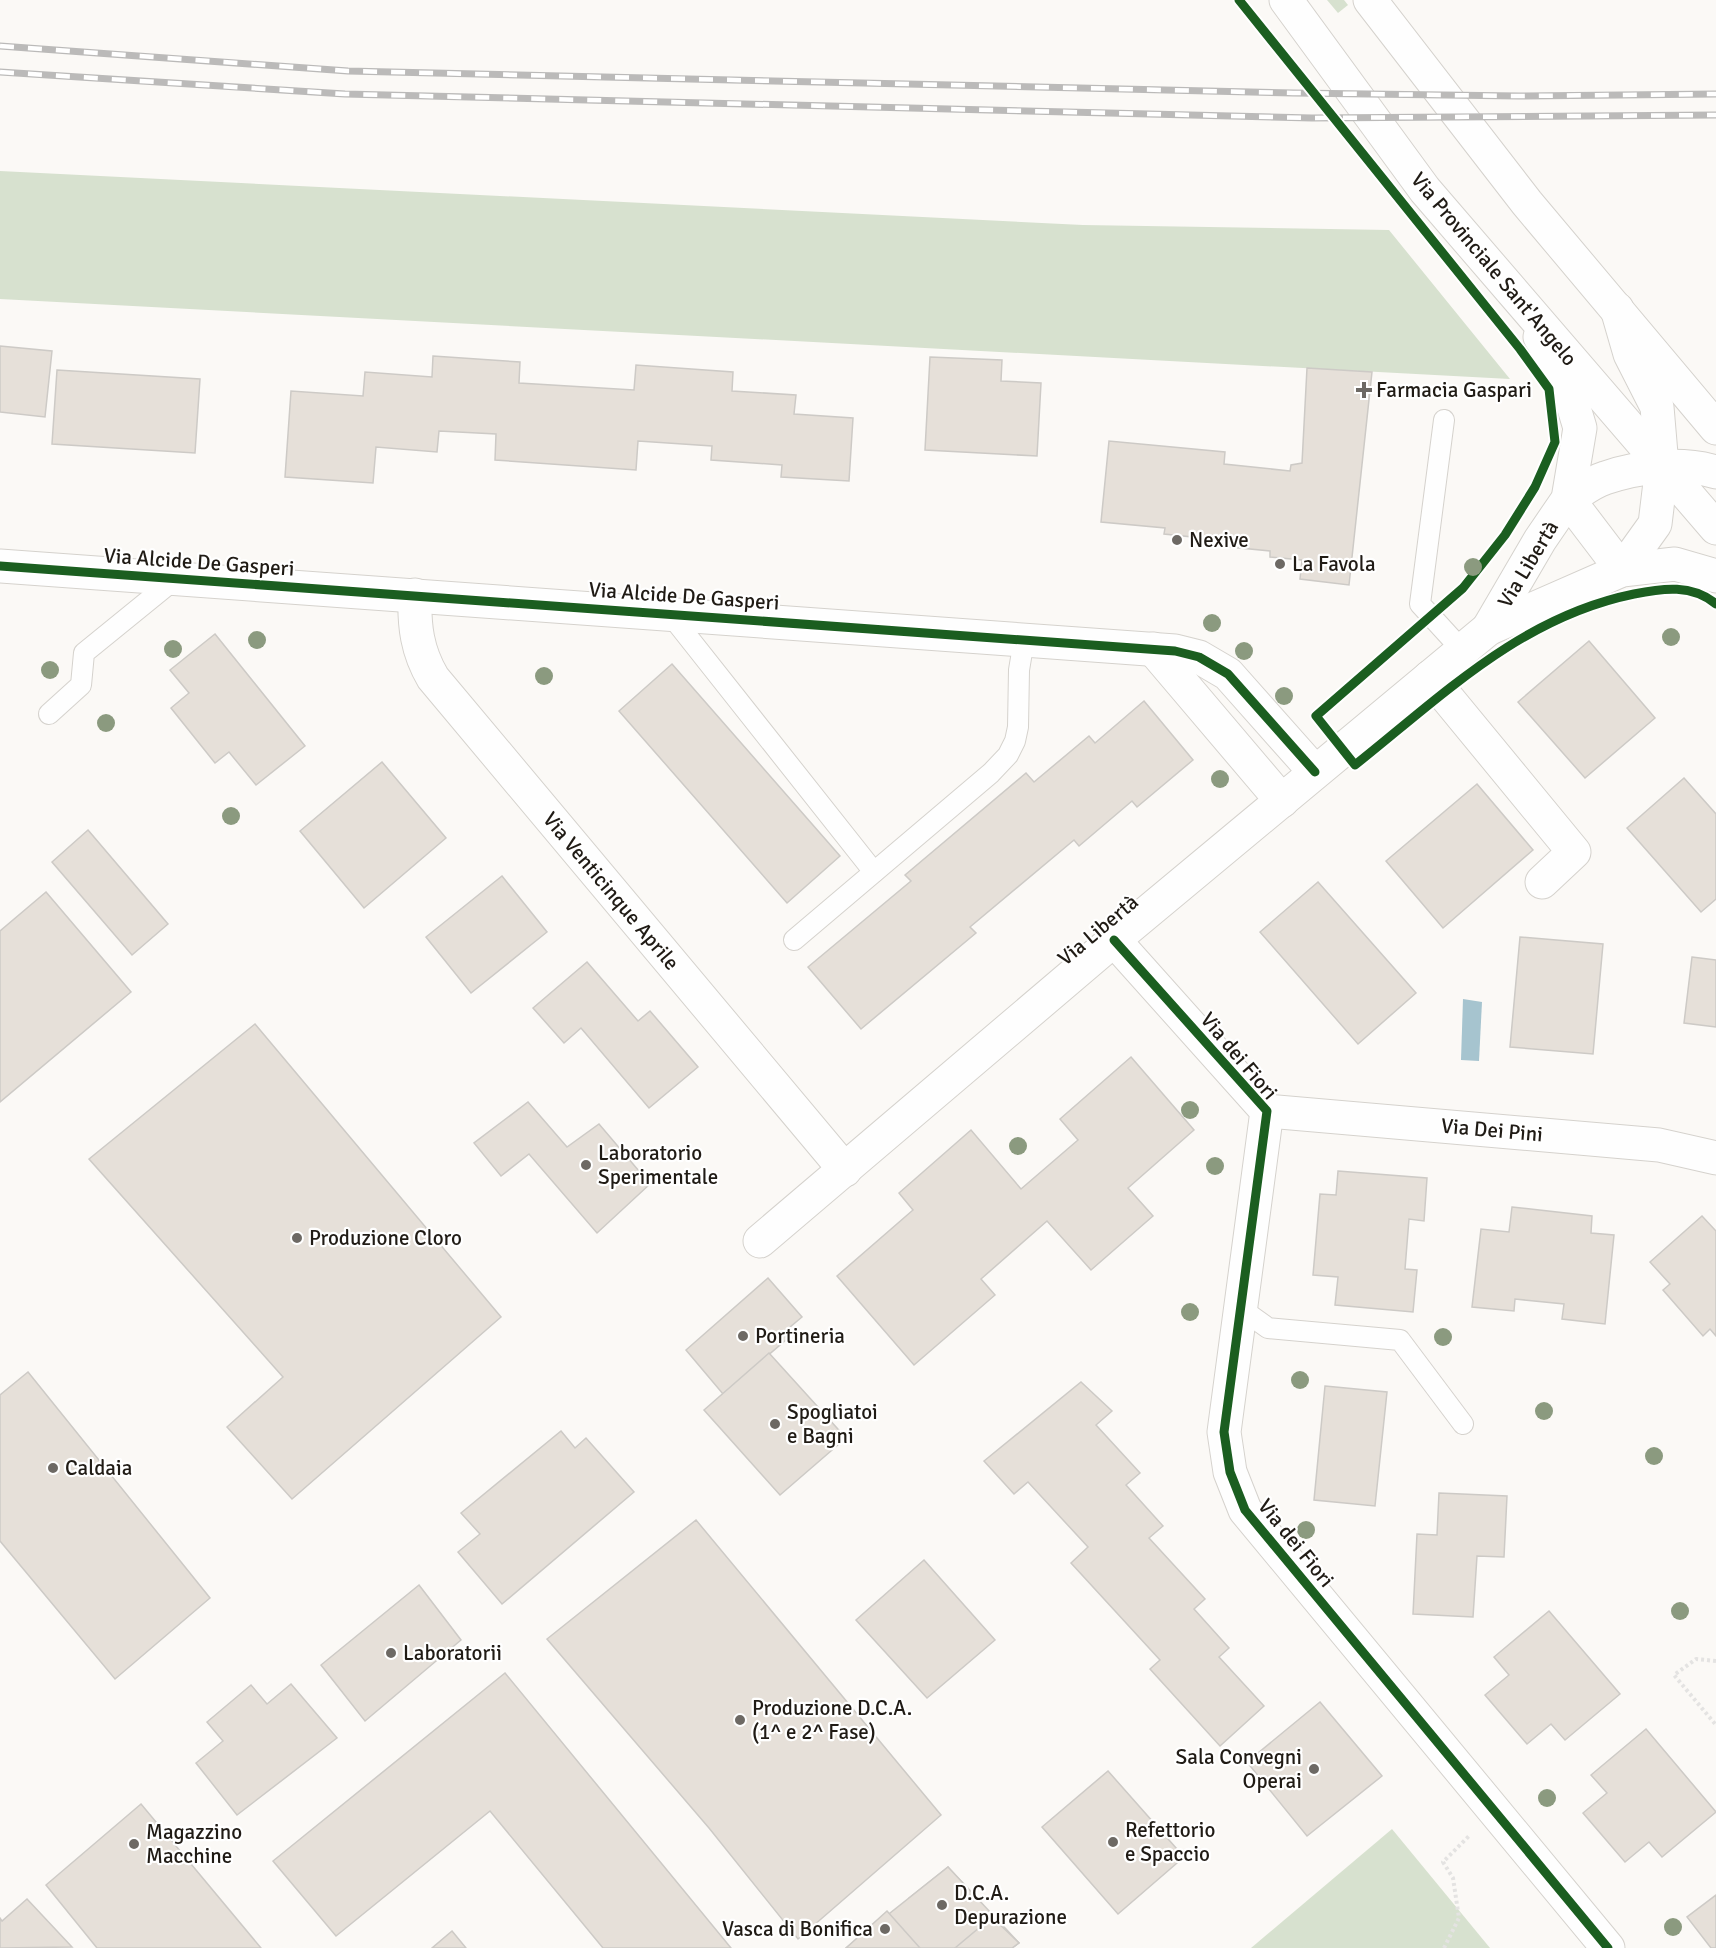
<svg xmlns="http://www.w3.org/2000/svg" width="1716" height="1948" font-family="Signika,sans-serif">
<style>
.green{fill:#d7e1cf}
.water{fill:#a6c4cf}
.building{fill:#e6e0d9;stroke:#cdcac6;stroke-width:1.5}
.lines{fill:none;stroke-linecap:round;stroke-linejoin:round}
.lane-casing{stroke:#d5d2cd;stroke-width:22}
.street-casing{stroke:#d5d2cd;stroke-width:35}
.secondary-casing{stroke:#d5d2cd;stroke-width:35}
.path{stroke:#e4e3e2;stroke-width:4;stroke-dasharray:3 3;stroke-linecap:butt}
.lane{stroke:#fefefe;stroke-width:20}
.street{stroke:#fefefe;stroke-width:33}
.secondary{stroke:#fefefe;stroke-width:33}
.rail-casing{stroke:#bbbab9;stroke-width:7}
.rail{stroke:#fff;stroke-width:4.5;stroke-dasharray:14;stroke-linecap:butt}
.cycleway-casing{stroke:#fff;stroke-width:13}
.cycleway{stroke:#1b5e20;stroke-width:9}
.tree{fill:#8b9a7f}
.poi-dot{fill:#6d6964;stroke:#fff;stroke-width:2}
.labels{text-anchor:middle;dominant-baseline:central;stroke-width:4.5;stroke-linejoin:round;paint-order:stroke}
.street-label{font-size:21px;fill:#201b15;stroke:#fff}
.poi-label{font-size:21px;fill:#201b15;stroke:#fff;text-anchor:start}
</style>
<rect width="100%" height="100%" fill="#fbf9f6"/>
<g class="green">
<polygon points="1327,0 1344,0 1348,5 1338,13"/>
<polygon points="0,171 1083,225 1389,230 1510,379 0,299"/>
<polygon points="1392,1829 1490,1948 1251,1948"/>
</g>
<polygon class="water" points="1463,999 1482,1002 1479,1061 1461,1060"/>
<g class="building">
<polygon points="0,346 52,351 45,417 0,412"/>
<polygon points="433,356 520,362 519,383 634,390 636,365 733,372 732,391 796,395 794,414 853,418 849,481 781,477 782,465 711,460 712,446 638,441 636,470 495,460 496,434 439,431 437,452 376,447 373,483 285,477 291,391 363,396 365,372 432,377"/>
<polygon points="930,357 1002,360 1001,381 1041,383 1037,456 925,450"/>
<polygon points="1307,368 1372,372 1349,585 1300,579 1302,560 1270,557 1270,551 1230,547 1231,541 1164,534 1165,528 1101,522 1109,441 1225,452 1224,464 1290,471 1291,465 1302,463"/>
<polygon points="57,370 200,379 195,453 52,444"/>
<polygon points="215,634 305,746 256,785 229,752 215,763 171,708 189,693 170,670"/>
<polygon points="1589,641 1655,718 1585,778 1518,702"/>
<polygon points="672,664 840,856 787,903 619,711"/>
<polygon points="1144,701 1193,760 1137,807 1132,801 1079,846 1074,840 970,927 976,933 861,1029 808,967 911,881 905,875 1026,773 1034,782 1089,736 1095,743"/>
<polygon points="382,762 446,838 364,908 300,831"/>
<polygon points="1684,778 1716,814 1716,899 1701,912 1627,828"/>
<polygon points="1477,784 1533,850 1443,928 1386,861"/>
<polygon points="88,830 168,924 132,955 52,862"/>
<polygon points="502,876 547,932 471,993 426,937"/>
<polygon points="1318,882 1416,993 1358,1044 1260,932"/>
<polygon points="46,892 131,992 0,1102 0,931"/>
<polygon points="1520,937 1603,944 1593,1054 1510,1047"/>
<polygon points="1692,957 1716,960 1716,1027 1684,1023"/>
<polygon points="587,962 638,1021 650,1011 698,1067 649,1108 581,1028 564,1043 533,1008"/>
<polygon points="255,1024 501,1317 292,1499 227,1427 283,1377 89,1159"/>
<polygon points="1131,1057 1194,1130 1128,1188 1153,1216 1091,1270 1047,1221 981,1279 995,1295 914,1365 837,1276 913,1210 899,1193 971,1130 1021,1189 1078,1140 1060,1119"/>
<polygon points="528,1102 567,1147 599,1124 650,1184 597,1233 529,1154 501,1176 474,1143"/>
<polygon points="1338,1171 1427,1178 1424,1221 1409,1219 1405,1269 1417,1270 1413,1312 1335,1305 1338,1277 1313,1275 1320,1194 1336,1195"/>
<polygon points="1512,1207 1592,1216 1591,1233 1614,1235 1605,1324 1562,1319 1564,1304 1515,1299 1514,1311 1472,1307 1481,1229 1509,1232"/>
<polygon points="1702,1216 1716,1231 1716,1336 1710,1329 1703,1336 1663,1290 1670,1284 1650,1262"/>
<polygon points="768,1278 802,1317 783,1333 787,1339 723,1394 686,1350"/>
<polygon points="769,1353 846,1438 780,1495 704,1410"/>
<polygon points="28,1372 210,1598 115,1679 0,1541 0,1395"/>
<polygon points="1081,1382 1112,1411 1096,1425 1140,1473 1126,1485 1163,1526 1149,1538 1205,1599 1194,1609 1229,1648 1219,1657 1264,1706 1220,1746 1150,1669 1160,1660 1071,1563 1088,1547 1028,1482 1014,1494 984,1461"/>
<polygon points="1325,1386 1387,1392 1375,1506 1314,1500"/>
<polygon points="561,1431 575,1448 586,1438 634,1492 502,1604 458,1552 480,1534 461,1513"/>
<polygon points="1439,1493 1507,1496 1504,1557 1477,1556 1473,1617 1413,1614 1417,1534 1437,1535"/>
<polygon points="696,1520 941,1815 798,1939 709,1828 547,1639"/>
<polygon points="924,1560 995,1640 927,1698 856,1620"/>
<polygon points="419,1585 461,1640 365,1721 321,1665"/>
<polygon points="1549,1611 1620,1694 1565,1740 1551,1724 1527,1744 1485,1695 1509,1675 1494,1657"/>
<polygon points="505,1673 731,1948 603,1948 490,1811 336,1936 273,1861"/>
<polygon points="291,1684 337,1738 237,1815 196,1763 223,1741 207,1722 251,1685 267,1704"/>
<polygon points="1320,1702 1382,1776 1307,1836 1247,1762"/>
<polygon points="1646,1729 1716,1812 1662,1857 1649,1842 1625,1862 1583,1813 1607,1793 1591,1775"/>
<polygon points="1108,1771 1184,1857 1118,1914 1042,1827"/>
<polygon points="141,1804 261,1948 97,1948 46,1885"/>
<polygon points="948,1867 983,1905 943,1937 909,1898"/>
<polygon points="948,1867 1019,1943 1012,1948 846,1948"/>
<polygon points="1716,1895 1716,1948 1711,1948 1687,1917"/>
<polygon points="27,1899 72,1947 0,1948 0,1918 2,1921"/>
<polygon points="887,1911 920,1948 846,1948"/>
<polygon points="992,1917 1019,1943 1012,1948 955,1948"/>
<polygon points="452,1931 466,1948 432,1948"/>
</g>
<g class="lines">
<g class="lane-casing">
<g id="lane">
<polyline points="1444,420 1420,604 1462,650"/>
<polyline points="669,613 874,872"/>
<polyline points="49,714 81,685 84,653 175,579"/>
<polyline points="794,940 991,773 1008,755 1015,741 1018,727 1019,670 1024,640"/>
<polyline points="1240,1308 1268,1328 1400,1340 1463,1424"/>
</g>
</g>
<g class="street-casing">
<g id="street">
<polyline points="1617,309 1630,354 1657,407 1662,466 1655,524 1622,570"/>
<path d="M 1568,499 C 1580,492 1592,482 1605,478 C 1640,466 1681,462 1716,472"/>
<polyline points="1568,499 1622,570"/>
<polyline points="0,566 1175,651 1199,657 1228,674 1315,772"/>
<path d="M 415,595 C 414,626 417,651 433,678 L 845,1170"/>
<polyline points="1488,629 1540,540 1568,499 1580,428 1565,378 1540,337"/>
<polyline points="1153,649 1282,801"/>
<polyline points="1430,677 1574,852 1542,882"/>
<polyline points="1114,940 1267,1111 1224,1432 1230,1472 1245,1510 1608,1948"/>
<polyline points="1267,1111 1659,1145 1716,1158"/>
<polyline points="760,1241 1114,940 1488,629 1622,570 1675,564 1716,576"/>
</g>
</g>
<g class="secondary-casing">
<g id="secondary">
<polyline points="1286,0 1425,190 1716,528"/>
<polyline points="1370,0 1527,203 1716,428"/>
</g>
</g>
<g class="path">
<polyline points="1716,1661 1696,1659 1674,1675 1716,1725"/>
<polyline points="1444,1948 1459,1918 1453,1878 1443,1862 1469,1836"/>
</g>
<use href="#lane" class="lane"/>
<use href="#street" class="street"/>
<use href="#secondary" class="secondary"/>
<g class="rail-casing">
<g id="rail">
<polyline points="0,46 348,71 1293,93 1519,96 1716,94"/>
<polyline points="0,72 345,94 1312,118 1716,115"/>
</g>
</g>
<use href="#rail" class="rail"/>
<g class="cycleway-casing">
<g id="cycleway">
<path d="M 1239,0 L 1520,349 L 1549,389 L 1555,442 L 1535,487 L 1505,535 L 1463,588 L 1316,716 L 1355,765 C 1443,695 1521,617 1634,594 C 1663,588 1692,584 1716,604"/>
<polyline points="0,566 1175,651 1199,657 1228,674 1315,772"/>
<polyline points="1114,940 1267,1111 1224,1432 1230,1472 1245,1510 1608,1948"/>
</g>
</g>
<use href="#cycleway" class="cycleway"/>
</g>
<g class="tree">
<circle cx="1473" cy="567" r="9"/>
<circle cx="1212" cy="623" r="9"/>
<circle cx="1671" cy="637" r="9"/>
<circle cx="257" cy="640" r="9"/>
<circle cx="173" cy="649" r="9"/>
<circle cx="1244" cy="651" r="9"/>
<circle cx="50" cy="670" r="9"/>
<circle cx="544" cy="676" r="9"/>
<circle cx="1284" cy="696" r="9"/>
<circle cx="106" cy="723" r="9"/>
<circle cx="1220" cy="779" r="9"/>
<circle cx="231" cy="816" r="9"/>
<circle cx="1190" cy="1110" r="9"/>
<circle cx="1018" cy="1146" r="9"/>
<circle cx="1215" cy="1166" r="9"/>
<circle cx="1190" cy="1312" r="9"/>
<circle cx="1443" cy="1337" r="9"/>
<circle cx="1300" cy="1380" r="9"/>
<circle cx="1544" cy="1411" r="9"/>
<circle cx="1654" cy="1456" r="9"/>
<circle cx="1306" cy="1530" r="9"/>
<circle cx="1680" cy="1611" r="9"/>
<circle cx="1547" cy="1798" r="9"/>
<circle cx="1673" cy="1927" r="9"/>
</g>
<g class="poi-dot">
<path d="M1361 381h6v6h6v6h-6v6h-6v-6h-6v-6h6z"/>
<circle cx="1177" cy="540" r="6"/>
<circle cx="1280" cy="564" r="6"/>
<circle cx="586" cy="1165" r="6"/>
<circle cx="297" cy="1238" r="6"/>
<circle cx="743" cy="1336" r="6"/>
<circle cx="775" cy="1424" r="6"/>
<circle cx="53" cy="1468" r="6"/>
<circle cx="391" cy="1653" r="6"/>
<circle cx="740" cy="1720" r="6"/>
<circle cx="1314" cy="1769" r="6"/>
<circle cx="1113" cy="1842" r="6"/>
<circle cx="134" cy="1844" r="6"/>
<circle cx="942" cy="1905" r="6"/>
<circle cx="885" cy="1929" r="6"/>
</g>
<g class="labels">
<g class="street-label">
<text transform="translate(1494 269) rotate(50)">Via Provinciale Sant'Angelo</text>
<text transform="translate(199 562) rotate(4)">Via Alcide De Gasperi</text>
<text transform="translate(1528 564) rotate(-59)">Via Libertà</text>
<text transform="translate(684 596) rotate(4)">Via Alcide De Gasperi</text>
<text transform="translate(611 891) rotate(50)">Via Venticinque Aprile</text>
<text transform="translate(1098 930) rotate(-40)">Via Libertà</text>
<text transform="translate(1239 1056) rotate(50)">Via dei Fiori</text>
<text transform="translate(1492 1130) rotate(5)">Via Dei Pini</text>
<text transform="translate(1296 1543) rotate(51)">Via dei Fiori</text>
</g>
<g class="poi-label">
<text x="1376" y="390">Farmacia Gaspari</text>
<text x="1189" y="540">Nexive</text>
<text x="1292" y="564">La Favola</text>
<text x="598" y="1153">Laboratorio<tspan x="598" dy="24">Sperimentale</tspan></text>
<text x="309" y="1238">Produzione Cloro</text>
<text x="755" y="1336">Portineria</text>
<text x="787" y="1412">Spogliatoi<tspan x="787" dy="24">e Bagni</tspan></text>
<text x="65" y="1468">Caldaia</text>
<text x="403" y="1653">Laboratorii</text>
<text x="752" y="1708">Produzione D.C.A.<tspan x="752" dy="24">(1^ e 2^ Fase)</tspan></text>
<text x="1302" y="1757" text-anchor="end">Sala Convegni<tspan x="1302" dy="24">Operai</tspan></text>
<text x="1125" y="1830">Refettorio<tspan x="1125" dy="24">e Spaccio</tspan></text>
<text x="146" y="1832">Magazzino<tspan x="146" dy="24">Macchine</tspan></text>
<text x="954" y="1893">D.C.A.<tspan x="954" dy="24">Depurazione</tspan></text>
<text x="873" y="1929" text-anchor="end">Vasca di Bonifica</text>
</g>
</g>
</svg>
